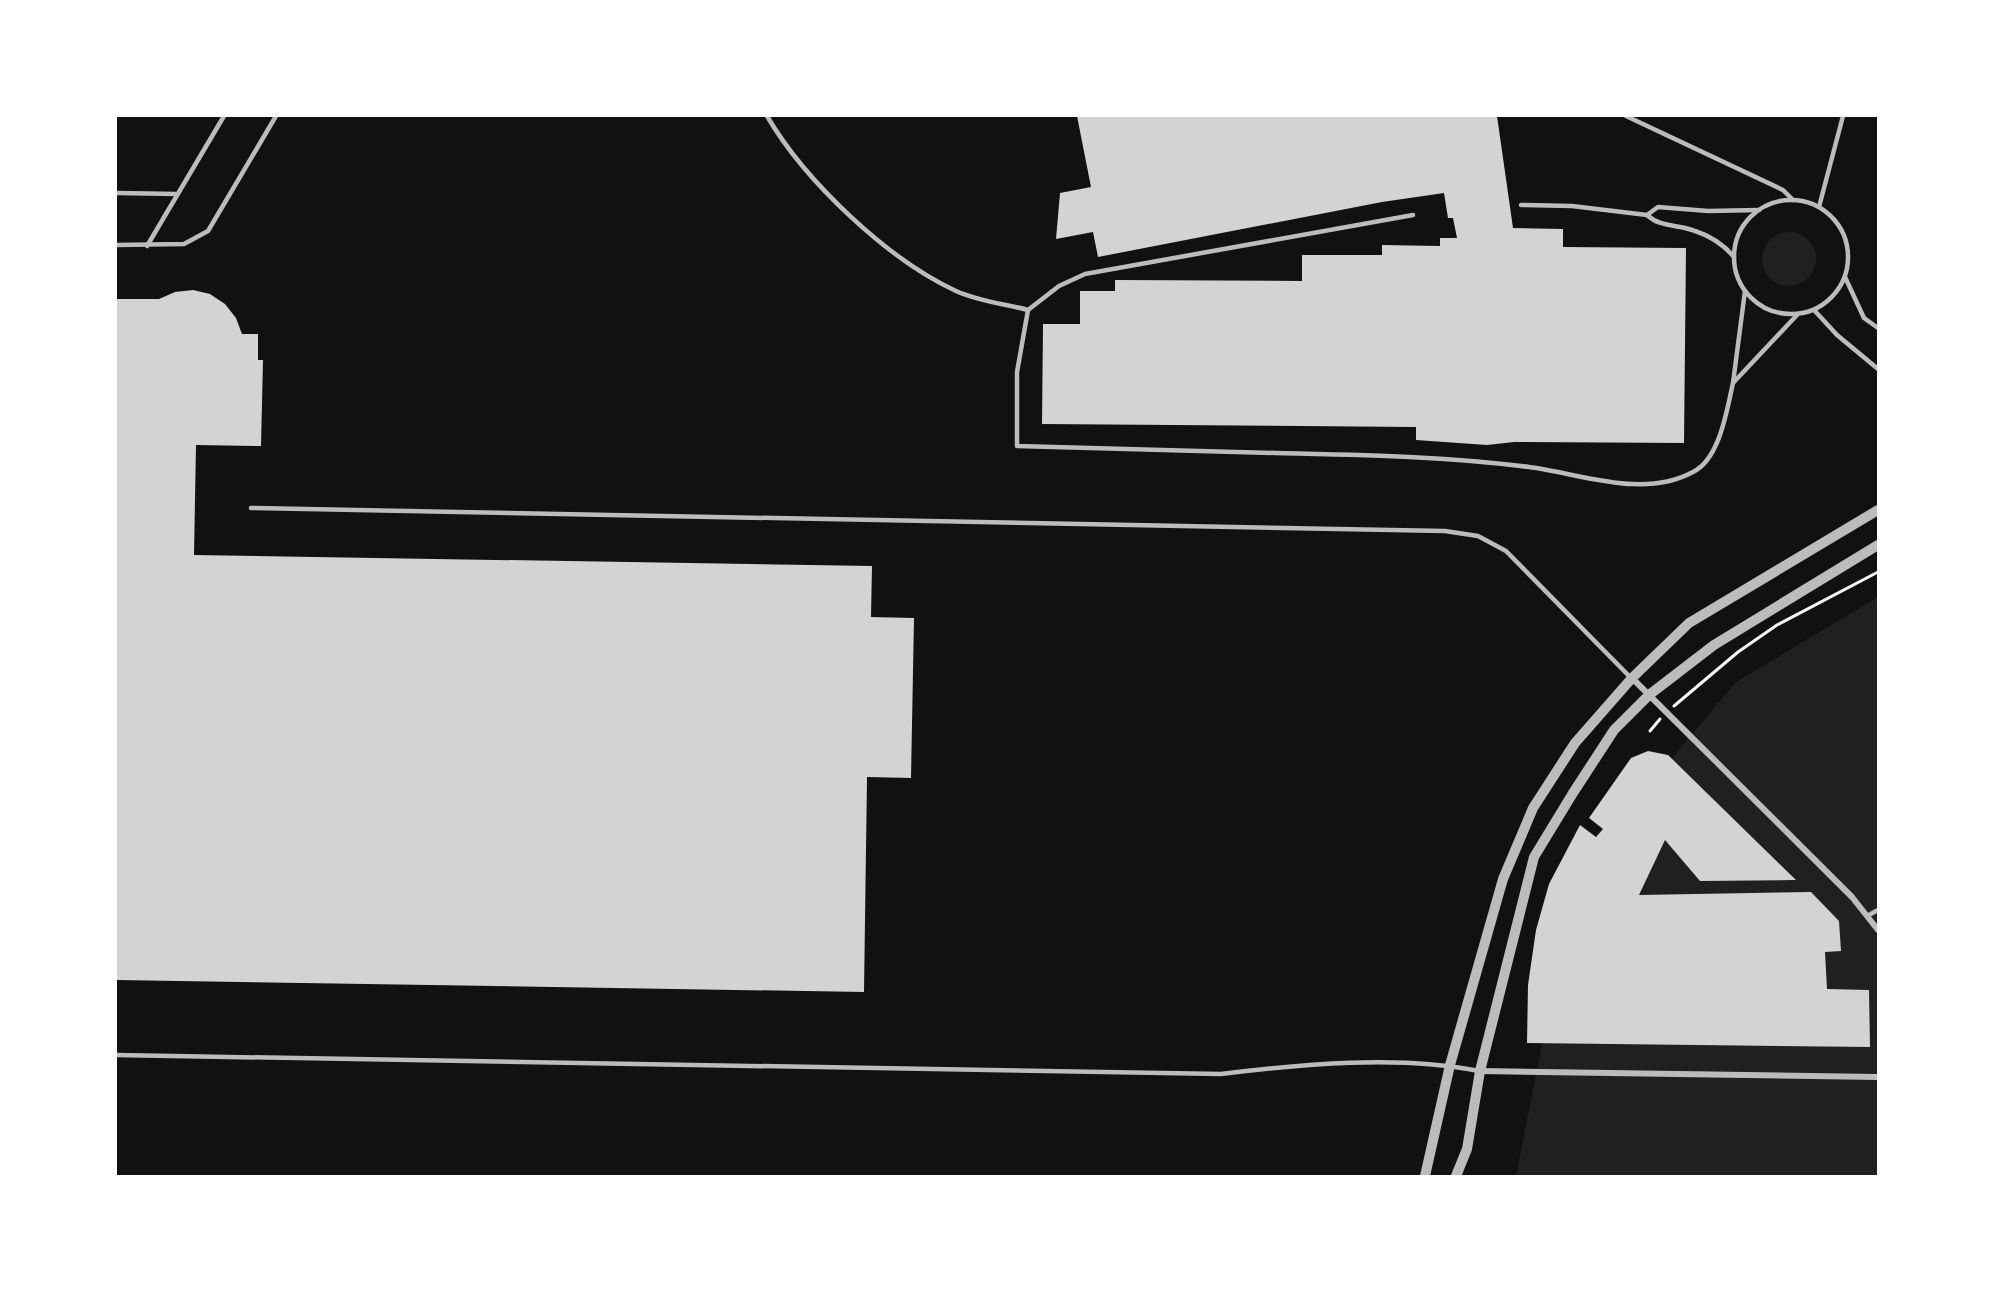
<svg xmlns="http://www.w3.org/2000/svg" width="1994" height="1292" font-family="'Noto Sans',sans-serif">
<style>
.green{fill:#202020}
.building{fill:#d3d3d3}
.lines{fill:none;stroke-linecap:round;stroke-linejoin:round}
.path{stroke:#f5f5f5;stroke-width:3}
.service{stroke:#bcbcbc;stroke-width:4.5}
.minor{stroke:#bcbcbc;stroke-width:6}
.tertiary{stroke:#bcbcbc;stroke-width:10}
</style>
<rect width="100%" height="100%" fill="#111"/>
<g class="green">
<circle cx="1789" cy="259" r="27"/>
<polygon points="1878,597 1878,1176 1516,1176 1576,873 1736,682"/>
</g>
<g class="building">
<polygon points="1077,116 1497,116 1513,228 1563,229 1563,247 1686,248 1684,443 1514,442 1487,445 1416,440 1416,427 1042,424 1043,324 1080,324 1080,291 1115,291 1115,280 1302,281 1302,255 1382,255 1382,245 1440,246 1440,238 1457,238 1453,218 1448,218 1444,193 1382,202 1098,257 1093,232 1056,239 1060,193 1091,187"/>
<polygon points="193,290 210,294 225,304 236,318 242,334 258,334 258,360 263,360 261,446 196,445 194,555 872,566 871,617 914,618 911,778 867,777 864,992 116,980 116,299 159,299 175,292"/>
<polygon points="1648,751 1668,755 1796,880 1700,881 1665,840 1639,895 1811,892 1839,921 1841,951 1825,952 1827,989 1869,990 1870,1047 1527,1043 1528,985 1536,930 1549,884 1580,825 1596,837 1603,829 1589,818 1631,758"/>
</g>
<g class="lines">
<g class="path">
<polyline points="1674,706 1738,652 1777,625 1878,572"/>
<polyline points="1650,731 1660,719"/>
</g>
<g class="service">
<path d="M 767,116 C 805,181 887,259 956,291 C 978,301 1005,304 1028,310"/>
<polyline points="1626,116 1783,190 1793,200"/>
<polyline points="116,193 177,194"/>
<circle cx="1791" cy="257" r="57"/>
<polyline points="1521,205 1572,206 1647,215"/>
<polyline points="1819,207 1843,116"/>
<path d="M 1413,215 L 1085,274 L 1059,286 L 1028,310 L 1017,372 L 1017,446 C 1103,449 1189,451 1275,453 C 1360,455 1445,456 1529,467 C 1582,474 1643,499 1693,472 C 1720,459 1727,409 1733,383"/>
<polyline points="116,245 184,244 208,231 276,116"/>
<polyline points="147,246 224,116"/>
<path d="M 1734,257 C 1723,244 1711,236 1695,231 C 1678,224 1661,228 1647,215 L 1658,207 L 1708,211 L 1759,210"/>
<polyline points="1845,277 1864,318 1878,328"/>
<polyline points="1745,291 1733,383 1797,315"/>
<polyline points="1814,310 1837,335 1878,369"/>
<polyline points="251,508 1445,531 1478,536 1506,551 1631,678"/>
<polyline points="1867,916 1878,910"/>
<path d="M 116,1055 L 1221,1074 C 1302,1064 1399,1055 1479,1071"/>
</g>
<g class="minor">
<polyline points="1632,678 1852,897 1878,930"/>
<polyline points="1480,1071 1878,1077"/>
</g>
<g class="tertiary">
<polyline points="1425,1176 1450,1065 1503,879 1533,808 1575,743 1632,678 1689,623 1878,510"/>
<polyline points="1456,1176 1467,1149 1480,1071 1534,857 1573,793 1614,730 1649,695 1714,645 1878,545"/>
</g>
</g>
<rect width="1994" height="1292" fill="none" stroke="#ffffff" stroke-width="234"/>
</svg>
